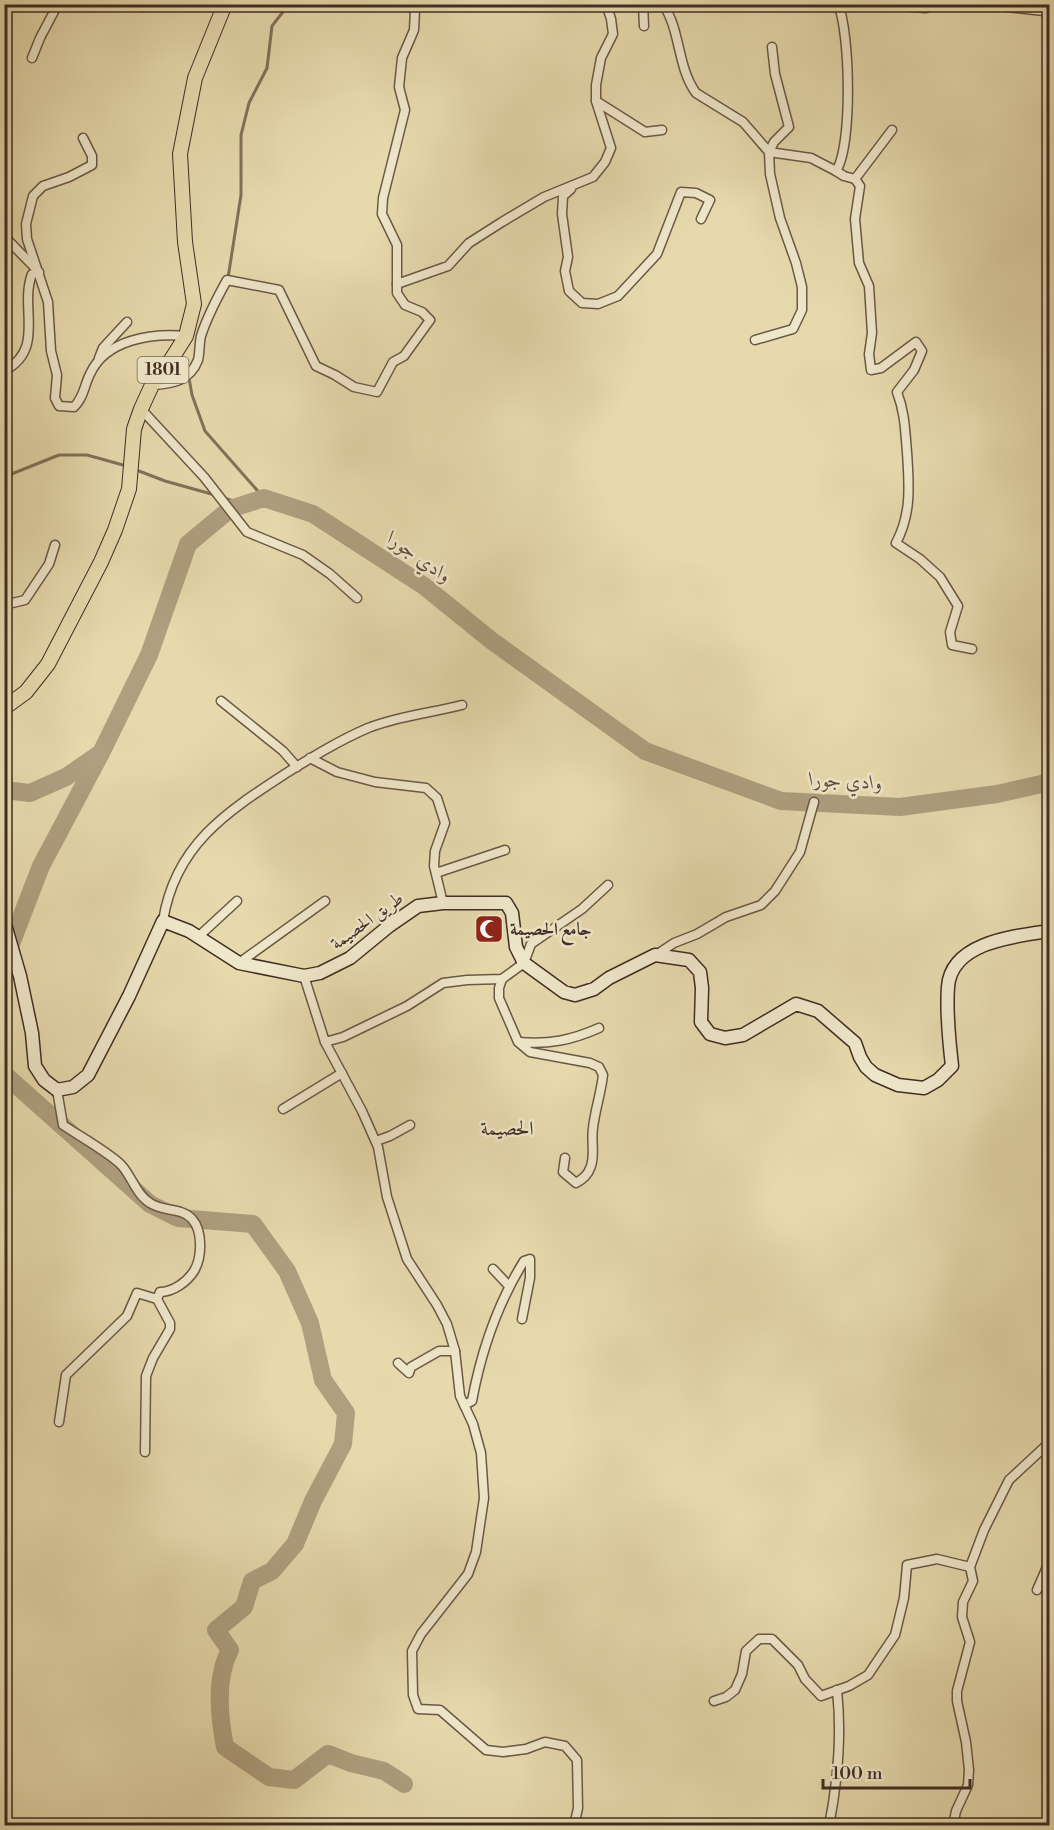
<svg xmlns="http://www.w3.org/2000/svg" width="1054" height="1830" font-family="'Libre Bodoni',Amiri,serif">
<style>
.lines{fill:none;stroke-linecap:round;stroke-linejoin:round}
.stream{stroke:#82715b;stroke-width:3}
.river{stroke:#ae9f7f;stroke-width:18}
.street-casing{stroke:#6a5847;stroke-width:11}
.secondary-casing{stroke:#402d25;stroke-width:15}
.primary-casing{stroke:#402d25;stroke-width:16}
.street{stroke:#efe7ca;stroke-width:8}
.secondary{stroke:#efe7ca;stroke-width:12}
.primary{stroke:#e6daad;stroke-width:14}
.labels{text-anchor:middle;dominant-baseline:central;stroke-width:5;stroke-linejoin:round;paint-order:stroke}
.shield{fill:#efe7ca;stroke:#746556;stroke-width:1.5}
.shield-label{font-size:16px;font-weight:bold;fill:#402d25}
.street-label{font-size:18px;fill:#402d25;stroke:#efe7ca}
.poi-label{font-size:18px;font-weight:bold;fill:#402d25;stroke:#efe7ca;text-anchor:start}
.water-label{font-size:20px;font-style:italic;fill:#5c4a3c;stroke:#efe7ca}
.neighbourhood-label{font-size:20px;fill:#402d25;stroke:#efe7ca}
</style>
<rect width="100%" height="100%" fill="#e6daad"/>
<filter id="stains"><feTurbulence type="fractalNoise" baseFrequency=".00333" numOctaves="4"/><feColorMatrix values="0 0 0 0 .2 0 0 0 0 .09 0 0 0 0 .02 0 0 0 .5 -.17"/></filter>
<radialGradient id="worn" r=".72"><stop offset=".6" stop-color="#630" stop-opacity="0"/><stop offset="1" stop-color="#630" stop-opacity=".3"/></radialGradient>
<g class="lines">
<g class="stream">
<polyline points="228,278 241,195 241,135 249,103 267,68 272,26 289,4"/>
<polyline points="189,378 192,395 205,431 264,498"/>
<polyline points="139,471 165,481 215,495"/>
<polyline points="4,477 59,455 87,455 123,465"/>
<polyline points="224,498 245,505"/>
</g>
<g class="river">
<polyline points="4,790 30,793 66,777 98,755"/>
<polyline points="4,962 41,866 101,753 149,655 188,544 230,509 264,498 313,514 424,586 492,641 645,751 781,801 900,807 997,794 1050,782"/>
<path d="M 4,1074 L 150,1204 L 178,1218 L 253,1224 L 287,1271 L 310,1323 L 323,1380 L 346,1413 L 343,1444 L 313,1501 L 295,1544 L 272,1571 L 252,1581 L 244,1607 L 216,1630 L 230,1650 C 215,1678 219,1716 225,1747 L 269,1777 L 294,1780 L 328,1754 L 351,1763 L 384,1771 L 404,1784"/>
</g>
<g class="street-casing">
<g id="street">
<polyline points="133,4 142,7 147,4"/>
<polyline points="643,4 644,26"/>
<path d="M 663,4 C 681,31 677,67 696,93 L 743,122 L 769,152 L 811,158 L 836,171 C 853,146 850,32 838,4"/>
<polyline points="871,4 926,8 935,4"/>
<polyline points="980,4 1044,11 1050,14"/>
<polyline points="32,58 40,38 58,4"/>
<polyline points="596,101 645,132 662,130"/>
<path d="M 83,138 L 92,156 L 92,165 L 69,177 L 43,186 L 33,196 L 26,224 L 27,239 L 48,302 L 51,351 L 57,375 L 55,398 L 59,406 L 74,407 C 84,397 84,386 90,374 C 106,339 152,333 186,336"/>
<path d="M 836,171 L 844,176 L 855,179 L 860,186 L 855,219 L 859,263 L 869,286 L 872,333 L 869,354 L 871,370 L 881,368 L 916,342 L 922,351 L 914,370 L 897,392 C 905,413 905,430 907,452 C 909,484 912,513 896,543 L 920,559 L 940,577 L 958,606 L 950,632 L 952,645 L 972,649"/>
<polyline points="855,179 892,130"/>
<polyline points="571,189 563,196 562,214 568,257 565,271 569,291 582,303 598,304 618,296 657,254 681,192 696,193 710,200 701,219"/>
<path d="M 4,236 L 39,272 L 32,274 C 19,308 46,349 4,371"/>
<polyline points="397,284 448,266 469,243 502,222 544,197 593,177 605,162 611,148 596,101 596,85 601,58 613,34 611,19 606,4"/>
<polyline points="755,340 793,329 802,310 802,287 796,263 780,218 770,174 769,152 774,142 789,127 775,74 772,47"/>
<polyline points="99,358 103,348 127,322"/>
<path d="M 152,385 C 172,384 190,381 198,360 C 200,353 199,344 201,336 C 207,317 217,298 227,280 L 279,290 L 316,366 L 335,375 L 354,387 L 377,392 L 393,362 L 404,356 L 430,320 L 422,312 L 405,305 L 397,293 L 397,245 L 382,214 L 383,198 L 405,110 L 399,87 L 402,58 L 414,30 L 415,10 L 409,4"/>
<polyline points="141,409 204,477 247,532 303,555 330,574 357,598"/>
<polyline points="4,605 25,600 49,564 55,545"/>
<polyline points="221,701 283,751 297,767"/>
<polyline points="310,758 337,772 375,782 426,788 437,798 445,823 435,851 434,866 443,903"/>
<polyline points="436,873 505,850"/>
<path d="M 163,921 C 175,844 228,811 288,772 C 314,756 340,740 368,728 C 398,716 431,713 462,705"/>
<polyline points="198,937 237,901"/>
<polyline points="656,955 674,943 697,934 726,917 761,905 775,891 800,852 814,802"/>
<polyline points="239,963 325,901"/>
<polyline points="304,976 325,1042 343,1037 374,1022 407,1006 443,983 467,980 502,979 524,963 531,944 582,909 608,885"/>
<path d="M 502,979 L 499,988 L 499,998 L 518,1042 L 530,1052 L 590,1063 L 599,1067 L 603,1075 C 601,1093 595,1110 593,1128 C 591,1141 595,1154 591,1166 C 588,1175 583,1179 576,1183 L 563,1172 L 565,1158"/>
<polyline points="325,1042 362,1111 378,1147 387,1197 407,1259 437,1305 447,1324 455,1351 460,1396 473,1424 481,1453 484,1498 476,1552 468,1574 421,1634 412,1651 413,1695 418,1709 440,1710 486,1750 503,1752 526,1749 545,1742 565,1746 577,1760 578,1808 574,1826"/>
<path d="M 519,1042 C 548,1045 572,1040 599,1028"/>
<path d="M 57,1090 L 63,1125 C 76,1134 115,1156 123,1167 C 132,1178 137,1195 150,1203 C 163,1212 181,1207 192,1219 C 203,1231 202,1258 194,1271 C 187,1282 173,1292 160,1292 L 157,1299 L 170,1323 L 170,1329 L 153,1358 L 146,1376 L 145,1452"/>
<polyline points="283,1109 342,1073"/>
<polyline points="376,1141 390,1136 410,1125"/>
<polyline points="493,1269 509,1286"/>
<polyline points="398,1363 409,1373 411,1367 439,1351 455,1351"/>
<path d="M 464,1405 L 472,1401 C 481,1352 498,1303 524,1261 L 530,1259 L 530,1278 L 522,1319"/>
<polyline points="59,1422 66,1375 127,1316 137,1293 157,1299"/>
<polyline points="1037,1590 1050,1560"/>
<polyline points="714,1701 726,1697 735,1690 742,1674 746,1651 759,1639 772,1639 798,1665 805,1679 821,1696 849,1686 868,1675 895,1635 904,1598 907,1565 937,1559 970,1567"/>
<path d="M 829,1826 C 838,1780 842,1736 837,1690"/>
<polyline points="953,1826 956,1811 968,1785 969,1770 966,1742 957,1701 957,1691 970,1642 962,1617 963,1602 973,1581 970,1567 984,1530 1009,1480 1050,1442"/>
</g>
</g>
<g class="secondary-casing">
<path id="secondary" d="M 4,921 L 20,976 L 32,1033 L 35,1066 L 44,1080 L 57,1090 L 73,1087 L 88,1075 L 129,996 L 163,921 L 189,931 L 239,963 L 304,976 L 320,973 L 350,958 L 389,926 L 418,906 L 443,903 L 506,903 L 512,913 L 516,947 L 524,963 L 564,992 L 575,995 L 594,989 L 609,978 L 655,955 L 689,960 L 700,972 L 702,988 L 701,1022 L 710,1034 L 725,1038 L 743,1035 L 796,1004 L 818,1011 L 855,1043 L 860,1057 L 866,1067 L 875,1075 L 898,1085 L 924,1088 L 938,1080 L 952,1066 C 949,1040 946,1012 948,987 C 951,942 1015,936 1050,931"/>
</g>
<g class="primary-casing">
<polyline id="primary" points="4,708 26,692 48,664 101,562 115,530 129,489 134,429 141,409 152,385 169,363 186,336 194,304 185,242 180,154 195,78 225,4"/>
</g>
<use href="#street" class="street"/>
<use href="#secondary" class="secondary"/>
<use href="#primary" class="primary"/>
</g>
<defs>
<g id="mosque-square" transform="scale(1.5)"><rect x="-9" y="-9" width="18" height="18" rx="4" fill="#8f2418" stroke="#efe7ca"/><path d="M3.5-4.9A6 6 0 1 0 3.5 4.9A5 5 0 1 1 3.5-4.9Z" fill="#fff"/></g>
</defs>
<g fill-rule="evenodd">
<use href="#mosque-square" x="489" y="929"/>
</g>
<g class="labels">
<rect class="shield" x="137.5" y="357" width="51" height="26" rx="4.5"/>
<g class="shield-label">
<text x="163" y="370">1801</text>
</g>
<g class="street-label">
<text transform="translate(367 921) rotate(-36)">طريق الحصيمة</text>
</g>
<g class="poi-label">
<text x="510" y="929">جامع الحصيمة</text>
</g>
<g class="water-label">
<text transform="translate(419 558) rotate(35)">وادي جورا</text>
<text transform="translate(846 782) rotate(3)">وادي جورا</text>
</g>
<g class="neighbourhood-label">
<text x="507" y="1129">الحصيمة</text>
</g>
</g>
<rect width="1054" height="1830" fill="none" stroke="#e6daad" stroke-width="24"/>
<rect x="6" y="6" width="1042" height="1818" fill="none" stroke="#402d25" stroke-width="3"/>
<rect x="12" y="12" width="1030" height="1806" fill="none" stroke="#402d25" stroke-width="1.5"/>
<path d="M823 1779v9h147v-9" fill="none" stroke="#402d25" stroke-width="3"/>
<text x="832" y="1779" font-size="18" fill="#402d25" stroke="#efe7ca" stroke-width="4.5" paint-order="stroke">100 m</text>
<rect width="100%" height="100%" filter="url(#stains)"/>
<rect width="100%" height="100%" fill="url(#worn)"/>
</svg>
